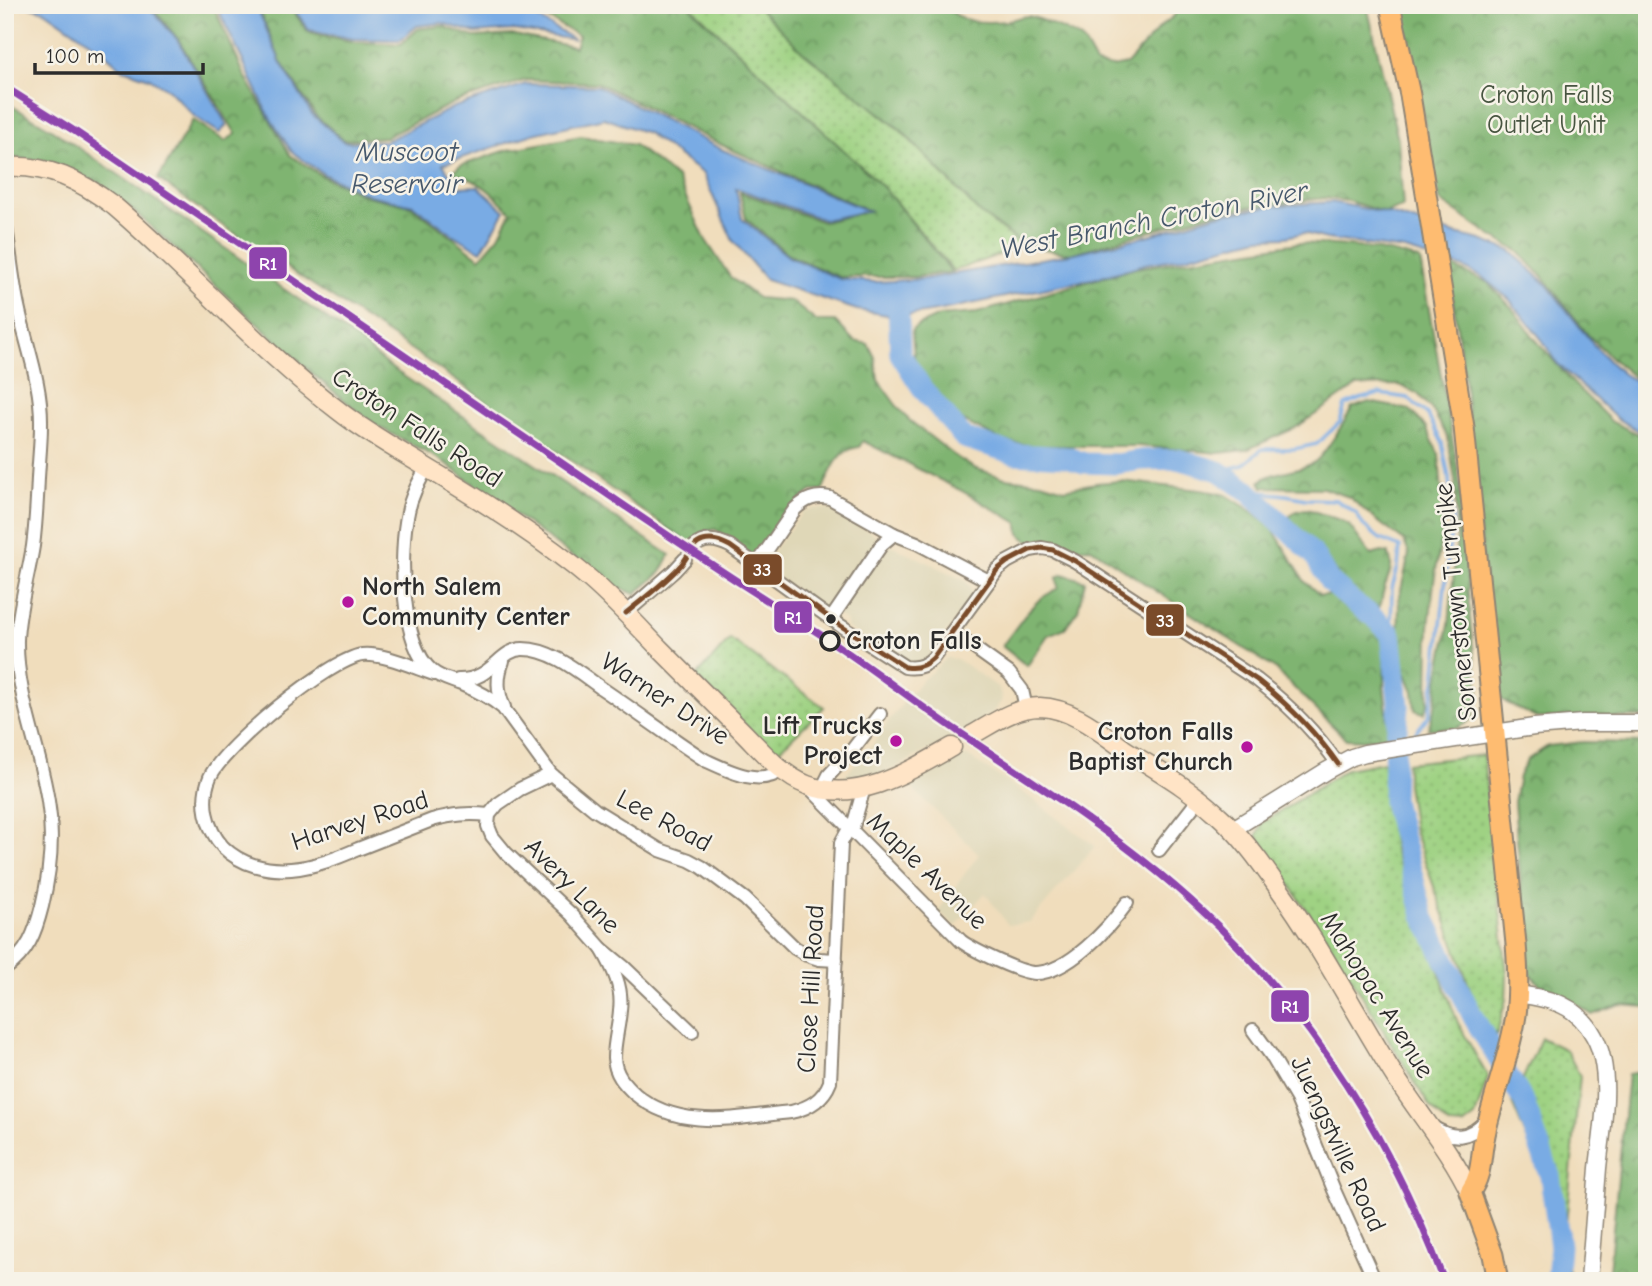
<svg xmlns="http://www.w3.org/2000/svg" width="1652" height="1286" font-family="'Comic Neue',sans-serif">
<style>
.built{fill:#dfd7b7}
.green{fill:url(#green-dots);stroke:#657e57;stroke-width:2}
.forest{fill:url(#forest-crowns);stroke:#55704e;stroke-width:2}
.water{fill:#79abe4;stroke:#526b88;stroke-width:2}
.lines{fill:none;stroke-linecap:round;stroke-linejoin:round}
.stream{stroke:#79abe4;stroke-width:3.5}
.river{stroke:#79abe4;stroke-width:21}
.minor-casing{stroke:#8e8474;stroke-width:16}
.tertiary-casing{stroke:#8e8474;stroke-width:19}
.secondary-casing{stroke:#8e8474;stroke-width:21}
.primary-casing{stroke:#8e8474;stroke-width:23}
.minor{stroke:#fff;stroke-width:12}
.tertiary{stroke:#fff;stroke-width:16}
.secondary{stroke:#ffe4c6;stroke-width:18}
.primary{stroke:#febc71;stroke-width:19}
.bus-1-casing{stroke:#f7f3e8;stroke-width:10}
.bus-1{stroke:#7a4b2a;stroke-width:5}
.rail-1-casing{stroke:#f7f3e8;stroke-width:12}
.rail-1{stroke:#8e44ad;stroke-width:7}
.poi-dot{fill:#b5179e;stroke:#f7f3e8;stroke-width:2.5}
.bus-dot{fill:#2b2b2b;stroke:#f7f3e8;stroke-width:2.5}
.stop-dot{fill:#f7f3e8;stroke:#2b2b2b;stroke-width:3.5}
.labels{text-anchor:middle;dominant-baseline:central;stroke-width:5;stroke-linejoin:round;paint-order:stroke}
.park-label{font-size:26px;fill:#485541;stroke:#f7f3e8}
.street-label{font-size:26px;fill:#2b2b2b;stroke:#f7f3e8}
.poi-label{font-size:26px;font-weight:bold;fill:#2b2b2b;stroke:#f7f3e8;text-anchor:end}
.stop-label{font-size:26px;font-weight:bold;fill:#2b2b2b;stroke:#f7f3e8;text-anchor:start}
.water-label{font-size:28px;font-style:italic;fill:#46586c;stroke:#f7f3e8}
.line-badge{stroke:#f7f3e8;stroke-width:2.5}
.badge-label{font-size:19px;text-anchor:middle;font-weight:bold;fill:#fff}
</style>
<defs>
<pattern id="green-dots" width="8" height="8" patternUnits="userSpaceOnUse" patternTransform="scale(1.75)"><rect width="8" height="8" fill="#9fd283"/><path d="M2 2h.1M6 6h.1" fill="none" stroke="#89b471" stroke-width="1.8" stroke-linecap="round"/></pattern>
<pattern id="forest-crowns" width="20" height="18" patternUnits="userSpaceOnUse" patternTransform="scale(1.75)"><rect width="20" height="18" fill="#7fb471"/><path d="M2 6a3 3 0 1 1 6 0M12 15a3 3 0 1 1 6 0" fill="none" stroke="#68935d"/></pattern>
</defs>
<rect width="100%" height="100%" fill="#f7f3e8"/>
<filter id="ink" filterUnits="userSpaceOnUse"><feTurbulence type="fractalNoise" baseFrequency=".0143" numOctaves="2"/><feDisplacementMap in="SourceGraphic" scale="14" xChannelSelector="R" yChannelSelector="G"/><feConvolveMatrix kernelMatrix="1 2 1 2 8 2 1 2 1" color-interpolation-filters="sRGB"/></filter>
<filter id="wash" filterUnits="userSpaceOnUse"><feTurbulence type="fractalNoise" baseFrequency=".00686" numOctaves="4" result="noise"/><feDisplacementMap in="SourceGraphic" scale="28" xChannelSelector="R" yChannelSelector="G"/><feGaussianBlur stdDeviation="1.57" result="paint"/><feColorMatrix in="noise" values="0 0 0 0 0 0 0 0 0 0 0 0 0 0 0 0 0 1.4 0 .05"/><feComposite in="paint" operator="in"/></filter>
<g filter="url(#wash)">
<rect width="100%" height="100%" fill="#f0ddbc"/>
<g class="built">
<polygon points="815,508 829,509 872,533 898,549 927,562 967,582 971,588 971,596 927,661 914,666 847,628 846,621 832,611 828,614 769,572 767,562 775,548 804,511"/>
<polygon points="947,658 957,659 999,688 1002,700 993,712 973,726 897,767 876,776 849,783 845,780 847,773 872,746 888,722 920,682"/>
<polygon points="966,755 1024,793 1095,846 1030,922 1008,925 985,893 955,927 938,911 979,854 910,786"/>
</g>
<g class="green">
<polygon points="689,5 757,5 804,52 901,131 982,215 1024,246 953,271 884,188"/>
<polygon points="730,639 824,707 774,755 696,677"/>
<polygon points="1483,755 1507,975 1506,999 1492,1051 1414,830 1407,784 1407,763"/>
<polygon points="1389,761 1385,788 1394,850 1458,1023 1488,1077 1475,1117 1463,1126 1449,1125 1430,1107 1338,956 1257,836 1262,823 1347,769"/>
<polygon points="1541,1038 1566,1050 1580,1076 1565,1235 1565,1258 1572,1281 1559,1281 1558,1213 1512,1103"/>
</g>
<g class="forest">
<path d="M 150,5 L 213,5 L 244,74 L 290,155 L 324,177 L 367,196 L 411,206 L 480,258 L 499,236 L 511,212 C 491,192 481,180 452,173 L 459,166 L 507,150 L 581,136 L 634,145 L 677,178 L 705,239 L 731,278 L 758,298 L 791,301 L 816,321 L 835,321 L 854,341 L 868,344 L 875,357 L 878,380 L 896,405 L 909,420 L 955,456 L 974,468 L 1005,478 L 1041,482 L 1064,489 L 1096,483 L 1121,481 L 1208,491 L 1226,495 L 1247,508 L 1271,526 L 1305,582 L 1320,595 L 1335,595 C 1351,610 1369,621 1385,637 L 1384,687 L 1388,720 L 1388,736 L 1364,740 L 1346,739 L 1275,669 L 1091,548 C 1073,550 1057,545 1040,543 C 1034,542 1034,544 1029,541 C 1021,537 1017,532 1018,523 L 960,490 L 863,441 L 859,447 C 837,449 830,474 822,491 L 811,491 L 788,511 L 753,557 L 715,529 L 706,532 L 689,543 L 412,350 L 222,225 L 158,179 L 193,120 L 225,141 L 236,134 L 178,39 Z"/>
<polygon points="257,5 289,5 308,32 355,42 401,44 418,29 442,26 474,37 515,35 575,47 579,36 524,5 688,5 884,188 952,272 916,277 839,277 789,255 746,219 740,192 823,222 870,211 726,147 598,83 526,80 455,102 386,137 344,140 316,116 281,62"/>
<path d="M 756,5 L 946,5 C 958,24 986,23 1006,21 C 1013,20 1021,16 1028,16 C 1035,16 1077,35 1082,40 C 1088,47 1092,56 1096,64 L 1112,67 L 1127,64 L 1162,25 L 1174,16 L 1181,5 L 1367,5 L 1398,140 L 1403,207 L 1386,213 L 1348,201 L 1325,198 L 1248,207 L 1210,214 L 1070,254 L 1024,245 L 981,214 L 901,130 L 803,52 Z"/>
<polygon points="1400,5 1647,5 1647,388 1618,364 1589,336 1543,277 1518,251 1493,237 1440,201 1406,28"/>
<polygon points="5,102 48,127 125,179 356,339 387,365 670,555 661,572 635,594 610,584 441,460 373,424 309,371 125,203 96,182 46,161 14,158 5,160"/>
<path d="M 1298,243 C 1342,245 1378,247 1420,260 L 1459,476 L 1471,630 L 1479,693 L 1473,717 L 1468,722 L 1457,728 L 1428,729 L 1435,706 L 1439,674 L 1449,624 L 1457,539 L 1455,480 L 1448,438 L 1433,411 L 1418,394 L 1400,385 L 1357,386 L 1295,428 L 1246,450 L 1219,453 L 1139,446 L 1033,446 L 1003,441 L 957,418 L 931,390 L 915,366 L 912,330 L 917,326 L 939,316 L 977,313 L 1136,268 Z"/>
<polygon points="1448,265 1487,282 1511,307 1536,340 1573,383 1612,422 1647,438 1647,717 1536,718 1507,703 1496,695 1465,384"/>
<path d="M 1369,402 L 1410,410 L 1426,427 L 1439,455 L 1444,521 L 1434,582 L 1429,627 L 1428,705 L 1424,713 L 1415,710 L 1413,691 L 1398,655 L 1399,599 L 1409,554 L 1404,541 L 1376,520 L 1349,497 L 1323,488 L 1263,487 L 1260,481 C 1275,470 1296,472 1313,463 C 1323,458 1346,419 1352,408 Z"/>
<path d="M 1307,509 L 1340,520 L 1349,525 L 1371,555 L 1382,552 L 1388,553 C 1396,570 1386,577 1383,593 C 1381,600 1383,603 1378,609 L 1361,600 L 1345,586 L 1319,548 L 1307,540 L 1289,518 C 1293,511 1300,510 1307,509 Z"/>
<polygon points="1063,574 1085,581 1078,610 1065,628 1048,635 1027,666 1002,646 1029,610 1040,599 1058,588 1057,577"/>
<polygon points="1583,742 1647,743 1647,1007 1620,1005 1592,1015 1560,993 1539,984 1528,971 1514,802 1519,776 1527,760 1548,746"/>
<polygon points="1647,1071 1647,1281 1608,1281 1628,1074"/>
</g>
<g class="water">
<polygon points="23,5 147,5 177,39 227,125 220,133 195,117 169,90 149,78 123,69 101,50 45,11"/>
<polygon points="216,5 256,5 281,63 312,114 344,142 386,141 454,107 526,84 598,86 723,150 868,211 824,220 736,188 742,219 789,257 840,279 875,282 924,279 1070,254 1143,237 1216,215 1271,206 1332,202 1390,214 1455,234 1481,240 1511,251 1547,285 1594,345 1610,362 1623,374 1647,388 1647,435 1617,419 1557,363 1543,341 1509,299 1481,276 1462,267 1405,250 1327,239 1303,233 1286,237 1259,238 1181,258 1145,264 1101,277 942,310 899,317 857,310 766,280 733,241 703,174 647,133 604,118 533,134 443,164 458,187 478,186 505,211 481,251 452,234 413,205 369,195 325,175 292,152 270,118"/>
<polygon points="291,5 515,5 575,40 514,30 475,33 442,23 417,26 400,40 353,39 309,30"/>
</g>
<g class="lines">
<g class="stream">
<polyline points="1219,471 1243,465 1262,449 1294,449 1317,444 1340,422 1345,405 1363,398 1380,394 1408,398 1427,414 1442,442 1449,478 1452,519 1435,681 1429,715 1410,740"/>
<polyline points="1248,491 1286,495 1306,499 1336,500 1356,513 1363,525 1380,539 1400,547 1398,567 1392,588 1391,634"/>
</g>
<polyline class="river" points="908,298 898,300 900,354 922,388 964,438 1015,454 1067,457 1084,463 1117,464 1141,460 1178,459 1219,471 1248,491 1314,555 1329,581 1353,602 1374,617 1391,634 1399,706 1394,761 1393,801 1423,915 1473,1017 1524,1102 1550,1176 1560,1246 1557,1281"/>
</g>
</g>
<g filter="url(#ink)">
<g class="lines">
<g class="minor-casing">
<g id="minor">
<path d="M 5,222 C 10,250 12,278 18,306 C 26,345 42,384 41,425 C 41,443 39,460 38,478 C 37,501 36,524 33,546 C 28,578 18,609 17,640 C 16,696 40,748 48,801 C 54,836 50,873 42,906 C 35,934 28,952 5,969"/>
<path d="M 427,467 C 419,482 411,496 408,512 C 399,550 400,644 432,671 C 440,678 451,680 461,684 C 476,690 490,697 503,708 L 551,774 L 595,810 L 660,850 L 689,860 L 702,867 L 745,899 L 795,948 L 807,955 L 819,959 L 836,960"/>
<path d="M 693,548 C 704,537 717,540 730,546 L 841,626 L 905,667 C 916,669 925,666 933,658 L 997,570 L 1007,562 L 1030,550 L 1042,548 L 1053,550 L 1075,561 L 1257,680 C 1289,705 1315,731 1338,764"/>
<path d="M 756,566 L 795,509 C 806,499 815,495 830,498 L 894,534 L 917,543 L 989,581"/>
<polyline points="626,613 674,571 685,559"/>
<polyline points="831,619 882,544 894,534"/>
<polyline points="952,632 1009,673 1022,690 1026,708"/>
<path d="M 503,661 C 497,676 497,692 504,707"/>
<path d="M 434,674 C 413,667 383,653 362,655 C 329,660 224,746 210,777 C 200,801 206,828 223,847 C 241,865 267,871 291,869 C 315,867 337,858 358,849 C 383,839 407,830 432,820 C 454,814 468,813 489,815"/>
<path d="M 458,680 C 492,681 499,649 523,649 C 553,649 581,674 604,690 C 638,713 671,738 705,760 C 729,771 759,787 782,770"/>
<polyline points="551,774 520,789 498,804 489,815 488,826 492,836 506,853 572,915 602,949 625,968 692,1032"/>
<path d="M 808,786 L 961,941 C 973,950 1020,973 1035,973 C 1068,973 1109,928 1127,903"/>
<polyline points="822,789 829,775 853,749 880,714"/>
<polyline points="1159,850 1199,799"/>
<path d="M 602,949 C 613,968 623,987 620,1010 C 619,1026 614,1042 614,1058 C 615,1074 624,1084 635,1094 C 680,1132 739,1117 791,1112 C 809,1108 823,1100 830,1082 L 841,843 L 847,832 L 852,830 L 864,788"/>
<polyline points="1253,1030 1271,1055 1297,1099 1334,1190 1375,1281"/>
<path d="M 1431,1126 C 1453,1140 1468,1140 1486,1120"/>
</g>
</g>
<g class="tertiary-casing">
<g id="tertiary">
<polyline points="1233,829 1326,771 1352,757 1365,753 1534,727 1583,723 1647,723"/>
<path d="M 1518,994 C 1551,999 1577,1004 1594,1036 C 1614,1072 1602,1129 1598,1168 C 1595,1206 1592,1243 1589,1281"/>
</g>
</g>
<g class="secondary-casing">
<g id="secondary">
<path d="M 5,167 C 48,164 81,181 114,206 C 191,272 258,350 339,411 C 367,433 398,450 429,469 C 484,502 541,538 591,580 C 615,601 637,625 659,648 C 687,676 714,703 742,731 C 761,750 781,775 807,785 C 857,804 910,771 952,747"/>
<path d="M 972,735 C 992,724 1015,707 1040,707 C 1072,708 1100,732 1124,749 C 1155,769 1189,788 1216,813 C 1240,834 1259,860 1277,886 C 1319,944 1352,1007 1389,1067 C 1415,1110 1449,1147 1470,1192"/>
</g>
</g>
<g class="primary-casing">
<path id="primary" d="M 1390,5 L 1410,95 L 1464,427 L 1516,944 C 1518,968 1519,991 1516,1015 C 1510,1056 1493,1095 1485,1135 C 1480,1156 1483,1174 1470,1192 L 1493,1255 L 1498,1281"/>
</g>
<use href="#minor" class="minor"/>
<use href="#tertiary" class="tertiary"/>
<use href="#secondary" class="secondary"/>
<use href="#primary" class="primary"/>
<g class="bus-1-casing">
<path id="bus-1" d="M 626,613 C 644,598 665,583 681,565 C 688,557 692,544 703,541 C 713,538 722,542 730,546 L 841,626 L 905,667 C 916,669 925,666 933,658 L 997,570 L 1007,562 L 1030,550 L 1042,548 L 1053,550 L 1075,561 L 1257,680 C 1289,705 1315,731 1338,764"/>
</g>
<use href="#bus-1" class="bus-1"/>
<g class="rail-1-casing">
<path id="rail-1" d="M 5,87 L 76,132 C 214,226 353,320 491,415 C 561,462 631,511 702,558 C 745,587 789,614 832,642 C 875,671 916,703 959,732 C 1027,778 1097,822 1160,874 C 1290,980 1386,1124 1444,1281"/>
</g>
<use href="#rail-1" class="rail-1"/>
</g>
</g>
<g class="poi-dot">
<circle cx="348" cy="602" r="7"/>
<circle cx="896" cy="741" r="7"/>
<circle cx="1247" cy="747" r="7"/>
</g>
<circle class="bus-dot" cx="831" cy="619" r="6"/>
<circle class="stop-dot" cx="830" cy="641" r="9"/>
<g class="labels">
<g class="park-label">
<text x="1546" y="95">Croton Falls<tspan x="1546" dy="30">Outlet Unit</tspan></text>
</g>
<g class="street-label">
<text transform="translate(417 428) rotate(33)">Croton Falls Road</text>
<text transform="translate(1456 602) rotate(-96)">Somerstown Turnpike</text>
<text transform="translate(665 699) rotate(33)">Warner Drive</text>
<text transform="translate(360 821) rotate(-18)">Harvey Road</text>
<text transform="translate(664 821) rotate(28)">Lee Road</text>
<text transform="translate(927 871) rotate(44)">Maple Avenue</text>
<text transform="translate(572 886) rotate(45)">Avery Lane</text>
<text transform="translate(811 989) rotate(-87)">Close Hill Road</text>
<text transform="translate(1377 995) rotate(58)">Mahopac Avenue</text>
<text transform="translate(1338 1144) rotate(65)">Juengstville Road</text>
</g>
<g class="poi-label">
<text x="362" y="587" text-anchor="start">North Salem<tspan x="362" dy="30">Community Center</tspan></text>
<text x="882" y="726">Lift Trucks<tspan x="882" dy="30">Project</tspan></text>
<text x="1233" y="732">Croton Falls<tspan x="1233" dy="30">Baptist Church</tspan></text>
</g>
<g class="stop-label">
<text x="846" y="641">Croton Falls</text>
</g>
<g class="water-label">
<text x="407" y="152">Muscoot<tspan x="407" dy="32">Reservoir</tspan></text>
<text transform="translate(1154 220) rotate(-11)">West Branch Croton River</text>
</g>
</g>
<g class="line-badge">
<rect x="248" y="246" width="40" height="34" rx="7" fill="#8e44ad"/>
<rect x="742" y="553" width="41" height="33" rx="7" fill="#7a4b2a"/>
<rect x="773" y="600" width="40" height="34" rx="7" fill="#8e44ad"/>
<rect x="1145" y="603" width="40" height="34" rx="7" fill="#7a4b2a"/>
<rect x="1270" y="989" width="40" height="34" rx="7" fill="#8e44ad"/>
</g>
<g class="badge-label">
<text x="268" y="270">R1</text>
<text x="762" y="576">33</text>
<text x="793" y="624">R1</text>
<text x="1165" y="627">33</text>
<text x="1290" y="1013">R1</text>
</g>
<rect width="1652" height="1286" fill="none" stroke="#f7f3e8" stroke-width="28"/>
<path d="M35 63v10h168v-10" fill="none" stroke="#2b2b2b" stroke-width="3.5"/>
<text x="46" y="63" font-size="21" fill="#2b2b2b" stroke="#f7f3e8" stroke-width="5" paint-order="stroke">100 m</text>
</svg>
